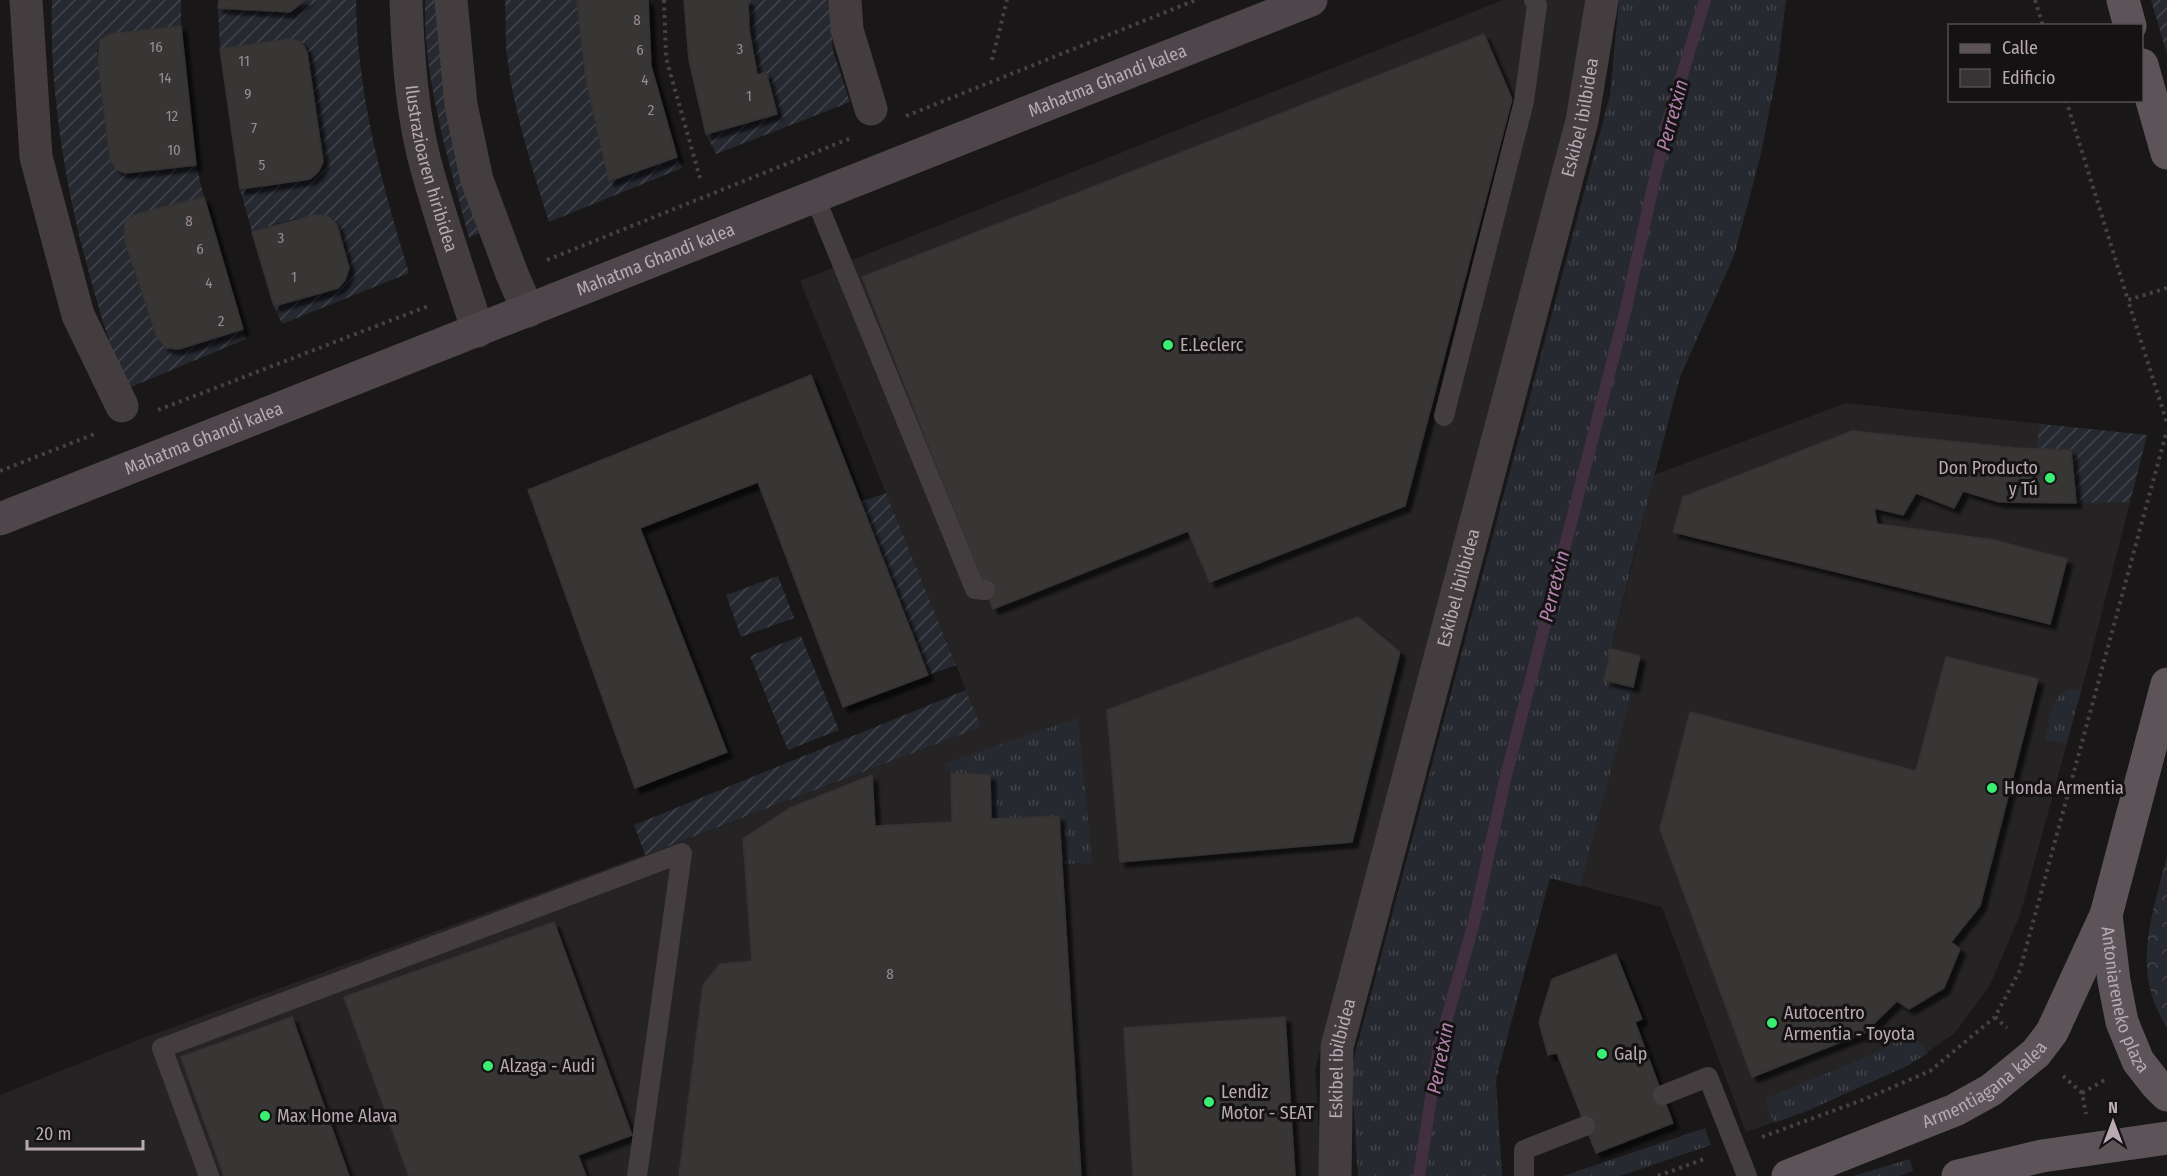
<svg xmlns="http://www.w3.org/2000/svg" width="2167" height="1176" font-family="'Fira Sans Condensed',sans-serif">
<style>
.built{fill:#262324}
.grass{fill:url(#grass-tufts)}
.park{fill:url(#park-crowns)}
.garden{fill:url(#garden-furrows)}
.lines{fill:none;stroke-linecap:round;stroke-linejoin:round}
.stream{stroke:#423040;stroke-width:12}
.building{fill:#383436;stroke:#353132;stroke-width:1.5;filter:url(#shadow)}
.path{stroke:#474044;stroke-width:4;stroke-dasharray:3 4.5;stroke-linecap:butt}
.lane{stroke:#433d40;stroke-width:20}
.street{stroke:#433d40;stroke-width:33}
.secondary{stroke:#4e464b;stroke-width:33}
.primary{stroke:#5d5459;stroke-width:33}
.poi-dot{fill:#39ee71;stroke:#141212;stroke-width:2}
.labels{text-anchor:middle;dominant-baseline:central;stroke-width:6;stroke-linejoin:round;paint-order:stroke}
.number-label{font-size:15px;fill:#988c94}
.street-label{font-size:18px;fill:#b8a9b3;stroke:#141212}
.poi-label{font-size:18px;fill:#b8a9b3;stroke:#141212;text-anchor:start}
.water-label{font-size:20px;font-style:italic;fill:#b281ad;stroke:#141212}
</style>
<defs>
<pattern id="grass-tufts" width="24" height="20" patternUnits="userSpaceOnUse" patternTransform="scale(1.5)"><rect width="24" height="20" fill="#272931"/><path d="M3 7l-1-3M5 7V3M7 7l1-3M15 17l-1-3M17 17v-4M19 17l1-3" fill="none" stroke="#44454c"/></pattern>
<pattern id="park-crowns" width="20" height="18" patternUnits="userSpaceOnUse" patternTransform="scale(1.5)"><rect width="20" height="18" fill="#272931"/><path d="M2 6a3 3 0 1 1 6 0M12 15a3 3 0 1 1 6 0" fill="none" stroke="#44454c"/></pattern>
<pattern id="garden-furrows" width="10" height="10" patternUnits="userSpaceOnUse" patternTransform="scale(1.5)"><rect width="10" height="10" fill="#272931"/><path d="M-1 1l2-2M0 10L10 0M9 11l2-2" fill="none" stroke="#44454c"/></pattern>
<filter id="shadow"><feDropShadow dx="5.5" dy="5.5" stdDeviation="1.5" flood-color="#0009"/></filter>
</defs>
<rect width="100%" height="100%" fill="#191717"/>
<g class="built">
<polygon points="1503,0 1586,0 1574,89 1315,1070 1322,1176 0,1176 0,1095 146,1037 693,837 981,727 800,281"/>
<polygon points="1846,403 2147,435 2090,659 2020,915 1990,985 1955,1033 1909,1065 1807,1111 1746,1132 1662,907 1550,878 1604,680 1654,475"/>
</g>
<g class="grass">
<polygon points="1619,0 1786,0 1777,72 1760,158 1734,256 1680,377 1636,546 1604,679 1633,687 1580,886 1550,878 1496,1079 1502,1176 1358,1176 1351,1069 1610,95"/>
<path d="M 2071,689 L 2081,690 L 2066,744 L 2045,740 C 2050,720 2049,696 2071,689 Z"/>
<polygon points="1078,718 1092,863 1061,864 991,819 990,775 951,773 946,763"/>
<polygon points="1911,1034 1928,1053 1909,1065 1807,1111 1774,1123 1764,1099 1869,1056"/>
<polygon points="1705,1128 1711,1145 1620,1176 1563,1176"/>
<polygon points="1910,1159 1913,1171 1899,1176 1853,1176"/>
</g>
<path class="park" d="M 2167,856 L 2167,1028 C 2130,969 2152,917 2167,856 Z"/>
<g class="garden">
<path d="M 52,0 L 181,0 L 181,26 L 110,34 L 100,40 L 97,51 L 110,160 L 117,170 L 196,165 L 204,197 L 134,215 L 126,222 L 124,235 L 127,247 L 243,329 L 246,339 L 126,389 C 116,359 104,328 96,298 C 68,202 49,100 52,0 Z"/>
<path d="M 305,0 L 356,0 C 357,94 382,184 409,273 L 282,324 L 274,306 L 338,288 C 351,274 349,268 344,250 C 342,242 340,230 336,224 C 322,205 272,226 252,232 L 240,189 L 310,179 L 318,172 L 307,52 L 301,42 L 290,39 L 220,49 L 218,8 L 290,12 Z"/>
<path d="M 425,0 L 440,0 L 483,231 L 469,238 C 449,160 423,81 425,0 Z"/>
<path d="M 505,0 L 577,0 L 586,80 L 609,181 L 677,157 L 682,168 L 549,222 C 532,168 514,112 507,56 C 505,37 506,18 505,0 Z"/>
<polygon points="748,0 829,0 833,51 850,102 716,154 706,134 776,114 766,72 757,75 749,30"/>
<polygon points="2151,0 2167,0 2167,54"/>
<polygon points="2040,424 2147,435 2130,502 2076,503 2071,450 2036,449"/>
<polygon points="886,493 956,665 928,675 860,502"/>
<polygon points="778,576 794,618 741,637 726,595"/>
<polygon points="801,636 839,730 788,750 750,656"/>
<polygon points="966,690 981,727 645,855 634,825"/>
</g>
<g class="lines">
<polyline class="stream" points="1419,1176 1439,1046 1473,926 1504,784 1626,308 1667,124 1705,0"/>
</g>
<g class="building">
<polygon points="219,0 305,0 290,12 218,8"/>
<polygon points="577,0 648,0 651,66 677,157 609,181 586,80"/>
<polygon points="684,0 748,0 749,30 757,75 766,72 777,114 706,134 689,60"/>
<polygon points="181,26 196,165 125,173 117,170 110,160 98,58 100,40 110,34"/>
<polygon points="1484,34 1512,99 1405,506 1210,582 1188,531 993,609 862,277"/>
<polygon points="290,39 301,42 307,52 323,162 318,172 310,179 240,189 220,49"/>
<polygon points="204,197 243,329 179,349 166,348 157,337 127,247 124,235 125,222 134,215"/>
<polygon points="314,215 328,216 337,225 349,268 345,280 338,288 274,306 252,232"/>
<polygon points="811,375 928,675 843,707 758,482 640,528 727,752 635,788 528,490"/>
<polygon points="1852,431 2015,448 2071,450 2076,503 1999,502 1963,491 1954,508 1916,493 1903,515 1874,508 1877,524 1994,540 2067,559 2050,624 1673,532 1683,497"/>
<polygon points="1358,617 1400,652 1352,842 1120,862 1107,710"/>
<polygon points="1611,649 1640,656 1633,687 1604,680"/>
<polygon points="1946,657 2038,679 1980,906 1951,942 1960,949 1944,988 1909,1009 1897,1001 1864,1033 1752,1077 1660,829 1690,712 1916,771"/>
<polygon points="951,773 990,775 991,819 1059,816 1081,1176 679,1176 703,985 720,964 752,961 743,839 790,808 872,775 875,826 952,822"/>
<polygon points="554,922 632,1135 578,1155 586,1176 409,1176 344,997"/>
<polygon points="1616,954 1642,1019 1635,1022 1673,1123 1596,1153 1557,1053 1548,1055 1539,1022 1552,979"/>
<polygon points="292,1017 349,1176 224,1176 181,1057"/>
<polygon points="1285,1017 1295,1176 1133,1176 1124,1028"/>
</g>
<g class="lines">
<g class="path">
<polyline points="664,0 666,58 700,178"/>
<polyline points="2035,0 2043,26"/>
<polyline points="992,60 1007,0"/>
<polyline points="2066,100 2128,300"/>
<polyline points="906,116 1196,0"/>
<polyline points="547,260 851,138"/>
<polyline points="2167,288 2128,300 2167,423"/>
<polyline points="158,410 431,305"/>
<polyline points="0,471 97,433"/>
<polyline points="1995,1017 2007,1028"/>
<polyline points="2063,1076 2082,1093 2086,1114"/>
<polyline points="2082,1093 2108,1078"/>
<polyline points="1762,1137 1865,1099 1930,1071 1995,1017 2020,970 2167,430"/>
<polyline points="1658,1176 1707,1158"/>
</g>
<g class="lane">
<polyline points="815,197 975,589 985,590"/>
<polyline points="1444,416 1524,101 1537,5 1534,0"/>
<polyline points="1663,1095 1708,1077 1747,1176"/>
<polyline points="209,1176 162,1048 682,853 637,1176"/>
<polyline points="1524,1176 1524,1150 1585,1126"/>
</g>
<g class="street">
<polyline points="26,0 36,157 78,315 122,406"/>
<path id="s1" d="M 406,0 C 408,57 412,118 428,173 C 443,226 461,279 478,331"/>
<polyline points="451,0 461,105 477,180 512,274 528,311"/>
<polyline points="845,0 847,30 871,109"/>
<path id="s2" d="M 1335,1176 L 1337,1047 L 1582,121 L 1602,0"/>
</g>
<path class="secondary" id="s3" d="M 0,519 L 1311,0"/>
<g class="primary">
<polyline points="2123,0 2130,26"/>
<polyline points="2142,65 2167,153"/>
<path id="s4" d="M 2167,684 L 2106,915 L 2114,981 L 2122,1022 L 2138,1061 L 2156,1084 L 2167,1095"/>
<path id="s5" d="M 1788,1176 L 1955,1110 L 1991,1090 L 2036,1053 L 2052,1032 L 2106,915"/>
<polyline points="1958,1176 2042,1156 2167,1138"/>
</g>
</g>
<g class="poi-dot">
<circle cx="1168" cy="345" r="6"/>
<circle cx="2050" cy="478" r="6"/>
<circle cx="1992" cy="788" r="6"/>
<circle cx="1772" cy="1023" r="6"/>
<circle cx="1602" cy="1054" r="6"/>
<circle cx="488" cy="1066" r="6"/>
<circle cx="1209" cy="1102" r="6"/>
<circle cx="265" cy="1116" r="6"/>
</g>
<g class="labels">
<g class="number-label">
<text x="637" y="20">8</text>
<text x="156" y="47">16</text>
<text x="740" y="49">3</text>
<text x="640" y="50">6</text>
<text x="244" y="61">11</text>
<text x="165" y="78">14</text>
<text x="645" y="80">4</text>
<text x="248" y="94">9</text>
<text x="749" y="96">1</text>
<text x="651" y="110">2</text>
<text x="172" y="116">12</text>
<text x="254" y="128">7</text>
<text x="174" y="150">10</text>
<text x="262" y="165">5</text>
<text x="189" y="221">8</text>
<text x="281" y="238">3</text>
<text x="200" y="249">6</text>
<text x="294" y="277">1</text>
<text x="209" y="283">4</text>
<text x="221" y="321">2</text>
<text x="890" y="974">8</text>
</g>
<g class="street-label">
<text stroke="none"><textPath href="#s3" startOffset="1191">Mahatma Ghandi kalea</textPath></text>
<text stroke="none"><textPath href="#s2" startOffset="1090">Eskibel ibilbidea</textPath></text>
<text stroke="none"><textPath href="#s1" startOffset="171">Ilustrazioaren hiribidea</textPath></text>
<text stroke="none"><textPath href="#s3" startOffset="705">Mahatma Ghandi kalea</textPath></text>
<text stroke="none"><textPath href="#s3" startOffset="219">Mahatma Ghandi kalea</textPath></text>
<text stroke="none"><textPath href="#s2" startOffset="604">Eskibel ibilbidea</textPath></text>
<text stroke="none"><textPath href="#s4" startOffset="326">Antoniareneko plaza</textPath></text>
<text stroke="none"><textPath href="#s2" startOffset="118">Eskibel ibilbidea</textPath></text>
<text stroke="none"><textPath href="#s5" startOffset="218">Armentiagana kalea</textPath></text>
</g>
<g class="poi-label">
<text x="1180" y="345">E.Leclerc</text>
<text x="2038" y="468" text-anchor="end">Don Producto<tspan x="2038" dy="21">y Tú</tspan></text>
<text x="2004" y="788">Honda Armentia</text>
<text x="1784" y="1013">Autocentro<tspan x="1784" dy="21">Armentia - Toyota</tspan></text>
<text x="1614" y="1054">Galp</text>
<text x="500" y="1066">Alzaga - Audi</text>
<text x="1221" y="1092">Lendiz<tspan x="1221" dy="21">Motor - SEAT</tspan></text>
<text x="277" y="1116">Max Home Alava</text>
</g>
<g class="water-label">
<text transform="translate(1672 115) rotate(-75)">Perretxin</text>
<text transform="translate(1554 586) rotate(-76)">Perretxin</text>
<text transform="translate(1440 1058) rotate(-79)">Perretxin</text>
</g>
</g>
<rect x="1948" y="24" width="195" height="78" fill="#141212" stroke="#564e52" stroke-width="1.5"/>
<rect x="1960" y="44" width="30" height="9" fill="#5d5459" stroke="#564e52" stroke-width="1.5"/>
<text x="2002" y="54" font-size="18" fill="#b8a9b3">Calle</text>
<rect x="1960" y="69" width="30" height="18" fill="#383436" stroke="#564e52" stroke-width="1.5"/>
<text x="2002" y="84" font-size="18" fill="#b8a9b3">Edificio</text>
<g transform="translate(2113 1122)" stroke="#141212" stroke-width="4.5" paint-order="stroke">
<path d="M0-4.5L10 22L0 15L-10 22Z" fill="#b8a9b3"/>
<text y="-9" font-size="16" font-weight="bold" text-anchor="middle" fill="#b8a9b3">N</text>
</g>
<path d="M27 1140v9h116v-9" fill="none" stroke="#b8a9b3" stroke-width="3"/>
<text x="36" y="1140" font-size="18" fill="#b8a9b3" stroke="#141212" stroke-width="4.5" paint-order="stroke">20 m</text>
</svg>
